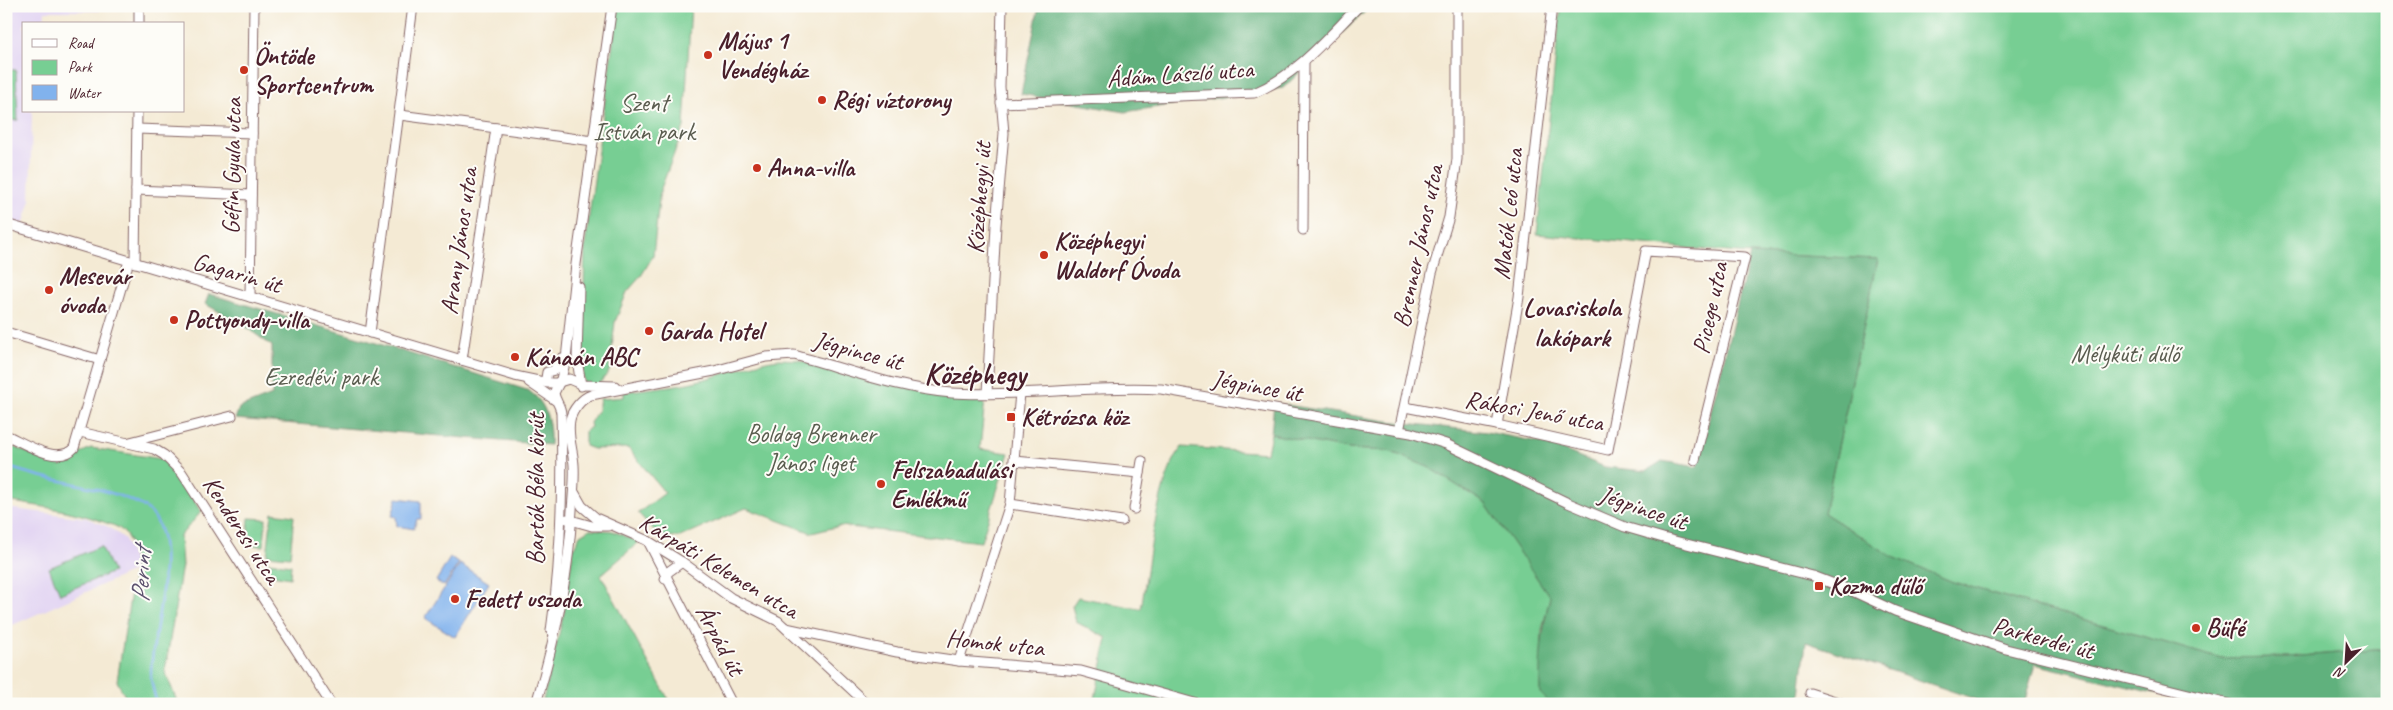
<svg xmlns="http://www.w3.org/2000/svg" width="2393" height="710" font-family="Caveat,sans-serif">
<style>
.built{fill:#e2d4f3}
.green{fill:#77ce93;stroke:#60765f}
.forest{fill:#61b17d;stroke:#566854}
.water{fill:#81b2ed;stroke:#66688c}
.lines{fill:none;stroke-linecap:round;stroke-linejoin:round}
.stream{stroke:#81b2ed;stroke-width:2.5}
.minor-casing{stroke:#866666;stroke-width:11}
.minor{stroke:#fff;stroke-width:9}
.poi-dot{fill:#c8321e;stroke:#fdfcf7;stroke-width:2}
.labels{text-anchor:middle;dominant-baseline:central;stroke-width:4;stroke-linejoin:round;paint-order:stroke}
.poi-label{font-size:25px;font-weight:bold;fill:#4a1f2b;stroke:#fdfcf7;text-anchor:start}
.street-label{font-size:25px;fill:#4a1f2b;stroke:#fdfcf7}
.park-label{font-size:25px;fill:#5a5c4f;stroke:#fdfcf7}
.neighbourhood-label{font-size:26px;font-weight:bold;fill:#4a1f2b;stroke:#fdfcf7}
.water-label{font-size:26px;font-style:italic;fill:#5d526f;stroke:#fdfcf7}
.district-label{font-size:30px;font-weight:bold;fill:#4a1f2b;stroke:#fdfcf7}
</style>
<rect width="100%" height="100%" fill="#fdfcf7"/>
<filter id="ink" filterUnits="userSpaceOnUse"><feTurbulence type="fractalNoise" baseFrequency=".02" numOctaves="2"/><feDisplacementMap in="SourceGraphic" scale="10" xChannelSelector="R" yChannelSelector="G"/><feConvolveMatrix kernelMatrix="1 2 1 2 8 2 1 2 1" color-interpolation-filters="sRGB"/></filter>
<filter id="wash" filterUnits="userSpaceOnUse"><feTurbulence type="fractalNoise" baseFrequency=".0096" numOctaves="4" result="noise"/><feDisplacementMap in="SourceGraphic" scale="20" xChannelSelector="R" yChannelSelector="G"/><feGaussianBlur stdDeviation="1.12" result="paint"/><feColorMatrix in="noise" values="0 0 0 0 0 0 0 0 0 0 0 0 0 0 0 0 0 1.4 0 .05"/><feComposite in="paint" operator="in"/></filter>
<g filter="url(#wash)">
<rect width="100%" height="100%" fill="#f4ead4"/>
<g class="built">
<polygon points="6,6 100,6 100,11 45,11 44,24 24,24 24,111 32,111 30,203 23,225 6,219 6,121 17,120 16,70 6,70"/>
<polygon points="6,508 86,518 109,527 125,539 133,560 133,571 6,628"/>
</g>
<g class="green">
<polygon points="618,6 691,6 684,127 660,191 653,256 641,276 627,292 615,322 609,372 598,385 584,384 582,370 585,245"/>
<polygon points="1561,6 2387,6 2387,649 2288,657 2218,658 1953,582 1893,557 1824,513 1878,259 1750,254 1537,234"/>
<polygon points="6,70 16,70 18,120 6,121"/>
<path d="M 779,359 L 798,360 L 935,393 L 985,399 L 980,449 L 1009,453 L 981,542 L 840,526 L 812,533 L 746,508 L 680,537 L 660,536 L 638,513 L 665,493 L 628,448 L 593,449 L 585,446 L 585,431 L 591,427 L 590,423 L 598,410 L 600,399 L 624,397 L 624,392 C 648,388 673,387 697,381 C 725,375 751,362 779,359 Z"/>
<path d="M 1271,434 L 1348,449 L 1389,451 L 1428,467 L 1485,503 L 1550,597 L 1542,630 L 1540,693 L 1551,704 L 1094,704 L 1107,638 L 1076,622 L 1072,606 L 1078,597 L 1141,609 C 1149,564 1156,481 1182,447 L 1267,453 Z"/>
<path d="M 6,444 L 56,464 L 91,448 L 162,459 L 180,478 L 201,512 L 180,536 L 182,565 L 165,671 L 178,704 L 129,704 L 117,681 L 134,573 C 135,558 133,538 119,528 C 114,525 106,523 101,521 C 70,510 38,506 6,501 Z"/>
<polygon points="272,513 294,516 290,557 267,555"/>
<polygon points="249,518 266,519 264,546 247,545"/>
<polygon points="590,529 613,531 639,542 601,575 671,704 542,704 564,613 573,550 580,535"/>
<polygon points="101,546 113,572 60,594 49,568"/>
<polygon points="268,562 291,565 290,578 266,574"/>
</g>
<g class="forest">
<polygon points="1039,6 1371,6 1283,88 1125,112 1021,94"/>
<path d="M 1750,254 L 1878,259 L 1824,513 L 1893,557 L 1953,582 L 2218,658 L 2288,657 L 2387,649 L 2387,704 L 2198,704 L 2035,664 L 2024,704 L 1990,704 L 1806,642 L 1799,704 L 1551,704 L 1540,693 C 1539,659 1542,629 1550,597 L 1485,503 L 1428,467 L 1389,451 L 1348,449 L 1271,434 L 1274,403 L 1388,421 L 1487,432 L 1548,444 L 1605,467 L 1646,471 L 1662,461 L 1697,467 Z"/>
<path d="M 209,294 L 373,342 L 527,390 C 547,401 551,424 550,445 L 235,419 L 239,408 L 272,395 L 272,346 L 240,323 L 205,304 Z"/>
</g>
<g class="water">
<polygon points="397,498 421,501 421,519 417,519 414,529 397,526 396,517 392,516"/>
<polygon points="450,558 459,563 444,586 436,581"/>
<polygon points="460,564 489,583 455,637 425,618"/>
</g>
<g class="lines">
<path class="stream" d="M 6,466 C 50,483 98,483 141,505 C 188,529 149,636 151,678 C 152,686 155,696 157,704"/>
</g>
</g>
<g filter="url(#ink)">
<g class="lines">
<g class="minor-casing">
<g id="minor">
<polyline points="139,24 139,6"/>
<path d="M 1001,103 L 1254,93 C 1297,75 1326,39 1359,6"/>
<polyline points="400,115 593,141"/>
<polyline points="137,129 252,133"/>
<polyline points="136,190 251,195"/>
<polyline points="6,224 515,376 548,383 556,383 569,379 583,385 615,386"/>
<polyline points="1303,230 1304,62"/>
<polyline points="135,263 137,111"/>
<polyline points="579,287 577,359 581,386"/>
<polyline points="250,297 254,6"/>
<polyline points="6,332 100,360"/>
<polyline points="370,333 413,6"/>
<polyline points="462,360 496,128"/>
<polyline points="546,378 547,372 555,370 556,366 561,367 562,358"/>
<polyline points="529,382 555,400"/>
<polyline points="987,393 996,225 1004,133 1000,87 1002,6"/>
<polyline points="1405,407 1497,425 1608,450 1646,251 1745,257 1695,460"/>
<polyline points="1497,425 1519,297 1552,6"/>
<polyline points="1399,431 1432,273 1449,217 1457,159 1457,6"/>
<polyline points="80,432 154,449 164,455 182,473 331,704"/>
<path d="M 6,435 C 24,443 58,466 74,448 L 129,261"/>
<polyline points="130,442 232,416"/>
<polyline points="1015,461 1140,473"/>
<polyline points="574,492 582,506 596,518 648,541 682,562 731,598 778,621 867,704"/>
<polyline points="1010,504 1122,521"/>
<polyline points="1134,509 1142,461"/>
<polyline points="567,519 592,526 608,526"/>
<polyline points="648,541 732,704"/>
<polyline points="665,579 668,572 682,562"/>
<polyline points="786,628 897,652 959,661 1081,671 1198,704"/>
<path d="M 551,631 C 561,562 563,483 561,414 C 561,406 555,401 554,393 L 561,379 L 566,359 L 576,264 L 612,6"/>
<polyline points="959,661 1010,504 1020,393"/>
<polyline points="1810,693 1844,704"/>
<path d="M 536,704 C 555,640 569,577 572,510 C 573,495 575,480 574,465 C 573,450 567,435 570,420 C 572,410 582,398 591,395 L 714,371 L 766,357 L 794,355 C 846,369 899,389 952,393 C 1022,397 1092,385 1161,389 L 1411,433 L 1446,444 L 1566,502 L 1625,527 L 1663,538 L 1813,576 L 1852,591 L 1895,611 L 2006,649 L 2229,704"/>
</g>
</g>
<use href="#minor" class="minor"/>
</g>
</g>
<g class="poi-dot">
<circle cx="708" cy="55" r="5"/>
<circle cx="244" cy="70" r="5"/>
<circle cx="822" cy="100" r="5"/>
<circle cx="757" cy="168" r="5"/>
<circle cx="1044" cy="255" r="5"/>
<circle cx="49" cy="290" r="5"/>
<circle cx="174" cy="320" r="5"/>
<circle cx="649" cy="331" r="5"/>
<circle cx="515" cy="357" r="5"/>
<rect x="1006" y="412" width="10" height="10" rx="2.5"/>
<circle cx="881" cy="484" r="5"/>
<rect x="1814" y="581" width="10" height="10" rx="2.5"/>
<circle cx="455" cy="599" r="5"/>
<circle cx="2196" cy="628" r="5"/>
</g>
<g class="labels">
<g class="poi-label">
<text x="718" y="41">Május 1<tspan x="718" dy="29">Vendégház</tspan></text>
<text x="254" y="56">Öntöde<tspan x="254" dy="29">Sportcentrum</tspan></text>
<text x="832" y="100">Régi víztorony</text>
<text x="767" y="168">Anna-villa</text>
<text x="1054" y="241">Középhegyi<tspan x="1054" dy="29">Waldorf Óvoda</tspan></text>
<text x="59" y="276">Mesevár<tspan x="59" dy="29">óvoda</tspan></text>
<text x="184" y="320">Pottyondy-villa</text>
<text x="659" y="331">Garda Hotel</text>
<text x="525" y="357">Kánaán ABC</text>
<text x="1021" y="417">Kétrózsa köz</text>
<text x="891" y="470">Felszabadulási<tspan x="891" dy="29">Emlékmű</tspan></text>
<text x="1829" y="586">Kozma dűlő</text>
<text x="465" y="599">Fedett uszoda</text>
<text x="2206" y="628">Büfé</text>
</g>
<g class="street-label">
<text transform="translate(1180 74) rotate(-4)">Ádám László utca</text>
<text transform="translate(232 166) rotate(-89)">Géfin Gyula utca</text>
<text transform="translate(979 198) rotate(-86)">Középhegyi út</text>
<text transform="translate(1508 214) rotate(-84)">Matók Leó utca</text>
<text transform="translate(459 241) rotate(-82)">Arany János utca</text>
<text transform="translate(1418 246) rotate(-78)">Brenner János utca</text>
<text transform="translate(237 273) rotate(16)">Gagarin út</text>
<text transform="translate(1710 308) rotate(-78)">Picege utca</text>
<text transform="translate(858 351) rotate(15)">Jégpince út</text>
<text transform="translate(1257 386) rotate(10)">Jégpince út</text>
<text transform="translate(1534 411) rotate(10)">Rákosi Jenő utca</text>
<text transform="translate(536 489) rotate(-90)">Bartók Béla körút</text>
<text transform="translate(1643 508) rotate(19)">Jégpince út</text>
<text transform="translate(242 530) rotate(57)">Kenderesi utca</text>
<text transform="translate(719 566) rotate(31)">Kárpáti Kelemen utca</text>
<text transform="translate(2043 638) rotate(15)">Parkerdei út</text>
<text transform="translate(720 640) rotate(62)">Árpád út</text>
<text transform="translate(995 643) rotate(6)">Homok utca</text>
</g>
<g class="park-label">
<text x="644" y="103">Szent<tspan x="644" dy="29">István park</tspan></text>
<text x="2125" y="354">Mélykúti dűlő</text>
<text x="321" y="377">Ezredévi park</text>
<text x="811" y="434">Boldog Brenner<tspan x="811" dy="29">János liget</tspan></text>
</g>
<g class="neighbourhood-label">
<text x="1572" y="307">Lovasiskola<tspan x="1572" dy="30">lakópark</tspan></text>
</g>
<g class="water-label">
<text transform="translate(141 575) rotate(-88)">Perint</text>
</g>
<g class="district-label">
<text x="975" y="374">Középhegy</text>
</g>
</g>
<rect width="2393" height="710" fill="none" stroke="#fdfcf7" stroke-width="25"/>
<rect x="22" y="22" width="162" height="90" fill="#fdfcf7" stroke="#b5a4a5"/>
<rect x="32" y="39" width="25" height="8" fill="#ffffff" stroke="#b5a4a5"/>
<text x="68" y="48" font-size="15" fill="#4a1f2b">Road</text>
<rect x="32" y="60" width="25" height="15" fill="#77ce93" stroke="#b5a4a5"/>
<text x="68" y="72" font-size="15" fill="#4a1f2b">Park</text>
<rect x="32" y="85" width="25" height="15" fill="#81b2ed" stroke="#b5a4a5"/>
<text x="68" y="98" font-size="15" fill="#4a1f2b">Water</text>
<g transform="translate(2346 662) rotate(205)" stroke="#fdfcf7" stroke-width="4" paint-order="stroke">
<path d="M0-4L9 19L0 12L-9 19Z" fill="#4a1f2b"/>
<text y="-8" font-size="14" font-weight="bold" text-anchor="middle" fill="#4a1f2b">N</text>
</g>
</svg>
